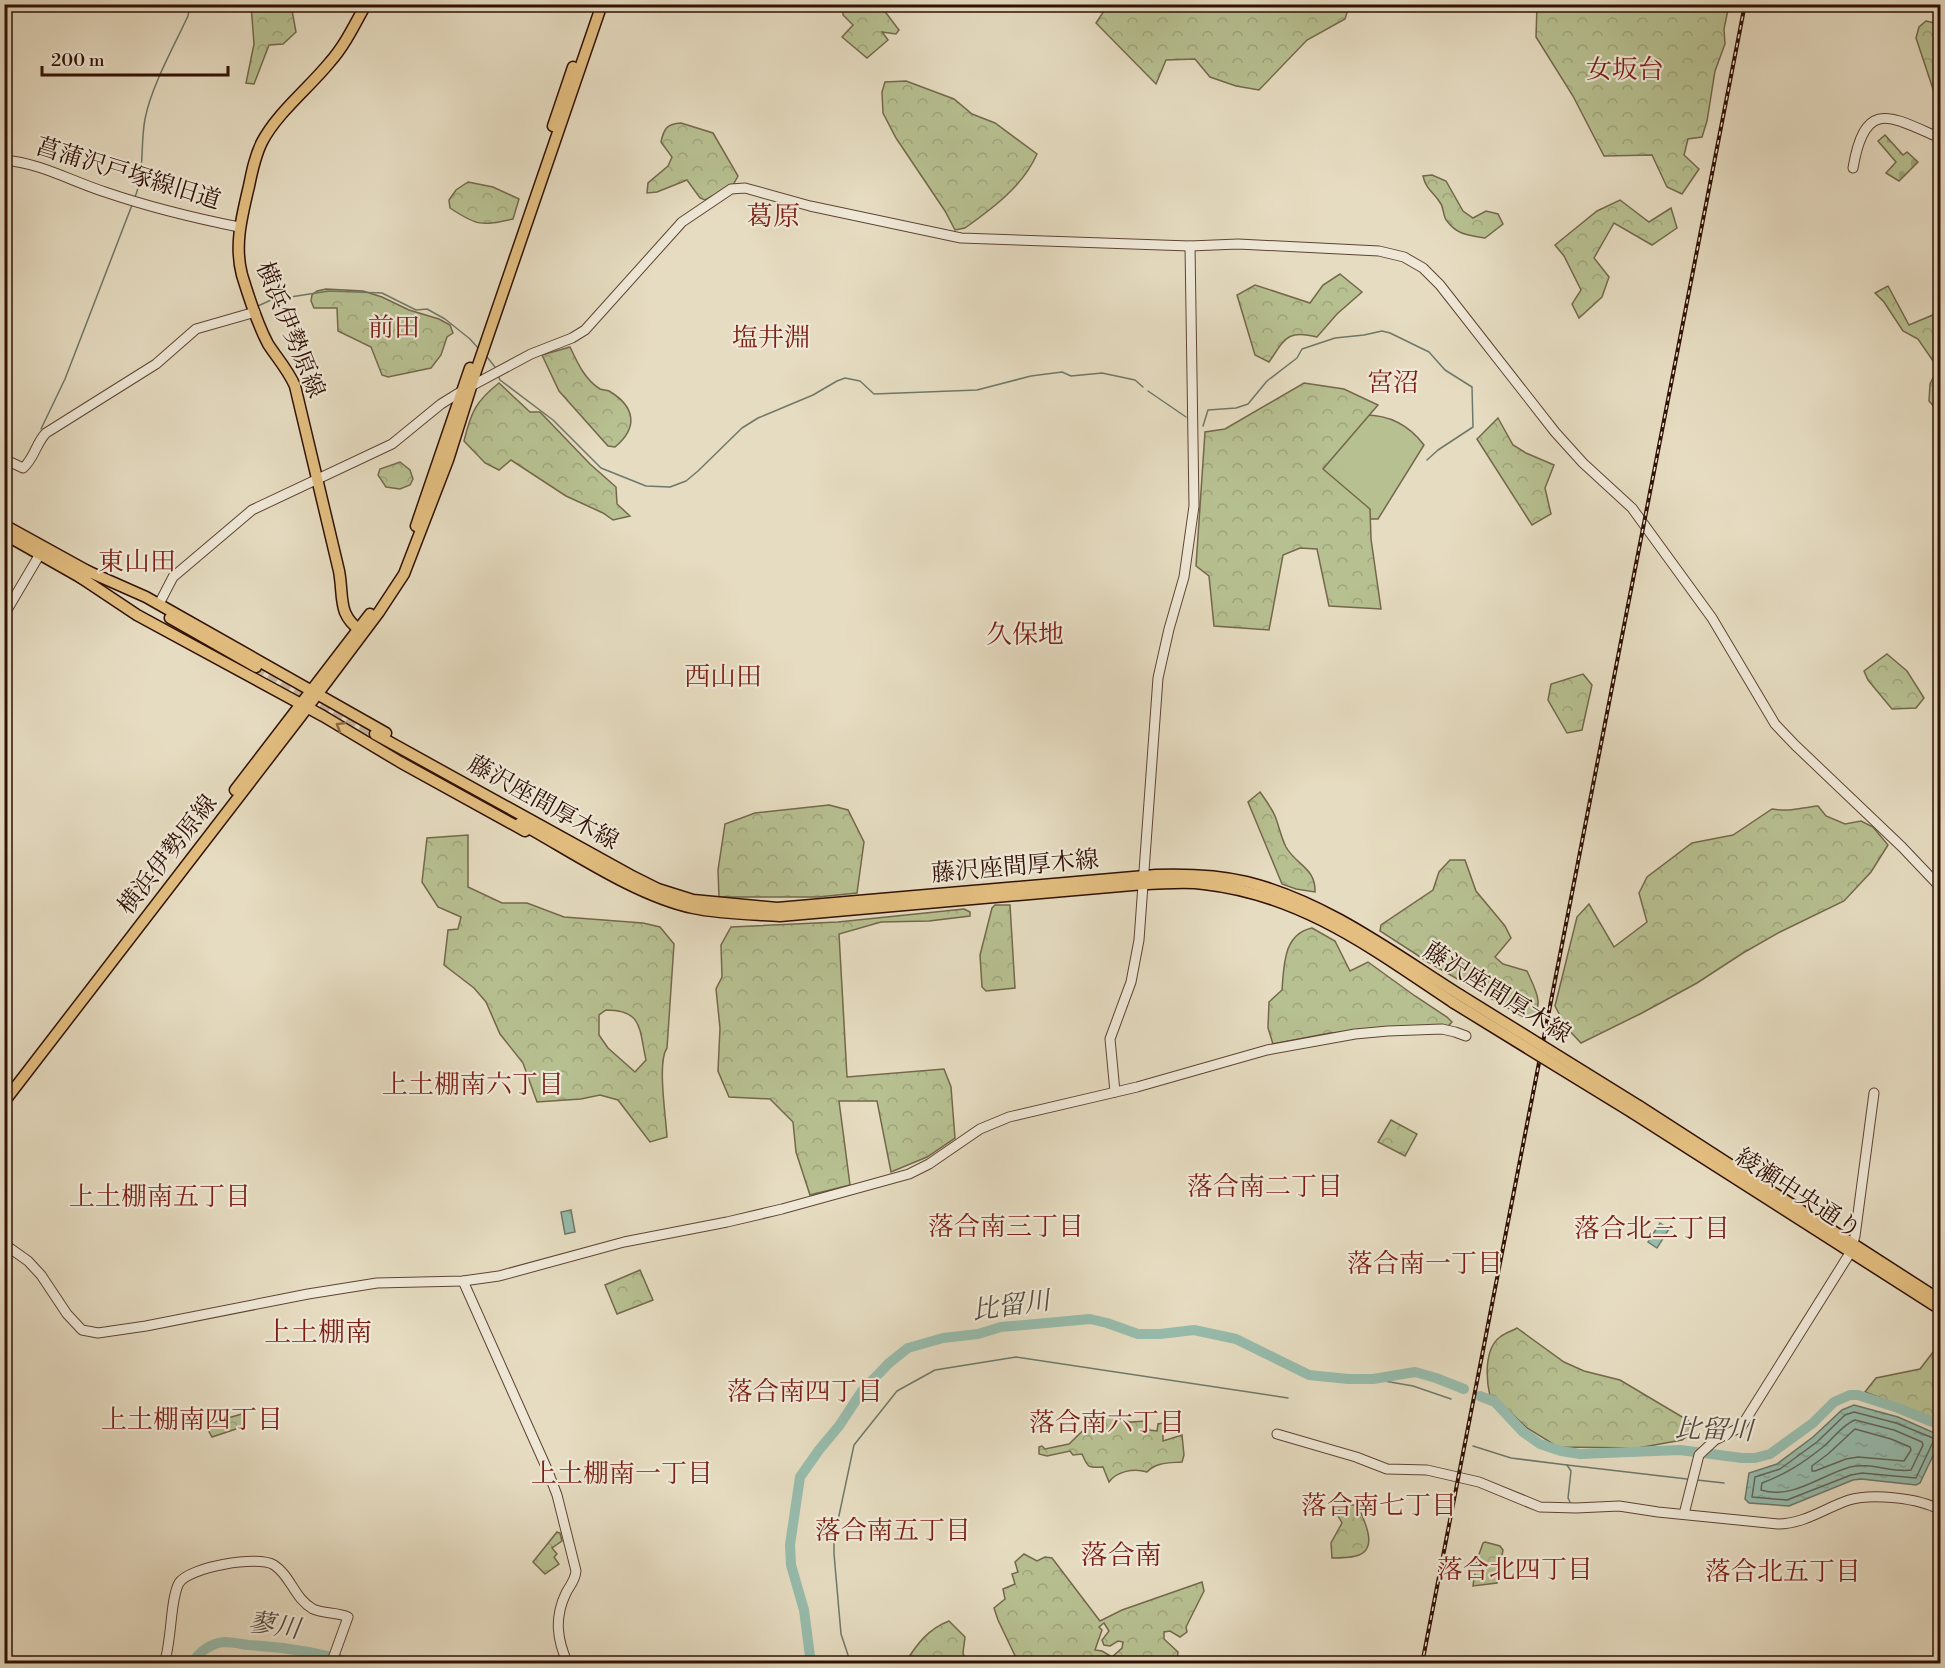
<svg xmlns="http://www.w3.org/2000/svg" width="1945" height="1668" font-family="'Libre Bodoni','Noto Serif JP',serif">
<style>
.grass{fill:#b7c091;stroke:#74684b;stroke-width:1.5}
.forest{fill:url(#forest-crowns);stroke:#74684b;stroke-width:1.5;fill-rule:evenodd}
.cemetery{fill:url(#cemetery-stones);stroke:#74684b;stroke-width:1.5}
.water{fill:url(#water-ripples);stroke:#6e786a;stroke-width:1.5}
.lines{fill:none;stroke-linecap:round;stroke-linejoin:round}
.shore{stroke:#646659;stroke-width:1.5}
.stream{stroke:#6e786a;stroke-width:1.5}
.river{stroke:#97bcad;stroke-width:10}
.major-tunnel{stroke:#c2b39b;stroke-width:10;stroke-dasharray:10 5;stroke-linecap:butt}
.minor-casing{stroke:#5e4434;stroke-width:11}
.major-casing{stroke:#311105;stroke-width:13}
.minor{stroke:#efe8d7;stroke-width:9}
.major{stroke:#e3be80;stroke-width:10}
.rail-casing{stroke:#311105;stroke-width:4}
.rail{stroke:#efe8d7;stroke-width:1.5;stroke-dasharray:4.5;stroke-linecap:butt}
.major-bridge-casing{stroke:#311105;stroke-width:13;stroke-linecap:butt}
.major-bridge{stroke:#e3be80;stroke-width:10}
.oneway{stroke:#8a6842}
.labels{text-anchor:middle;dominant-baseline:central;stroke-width:4.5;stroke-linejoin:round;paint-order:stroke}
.street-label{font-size:24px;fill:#311105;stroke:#efe8d7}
.neighbourhood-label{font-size:26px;fill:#7a1f14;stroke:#efe8d7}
.water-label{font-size:26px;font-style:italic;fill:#554d40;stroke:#efe8d7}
.quarter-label{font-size:27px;fill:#7a1f14;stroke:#efe8d7}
</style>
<defs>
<pattern id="forest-crowns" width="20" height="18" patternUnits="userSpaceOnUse" patternTransform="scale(1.5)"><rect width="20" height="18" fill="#b7c091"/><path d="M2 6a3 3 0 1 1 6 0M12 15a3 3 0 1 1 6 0" fill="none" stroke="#9ea47c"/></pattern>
<pattern id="cemetery-stones" width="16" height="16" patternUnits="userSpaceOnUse" patternTransform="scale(1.5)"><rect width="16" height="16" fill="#b7c091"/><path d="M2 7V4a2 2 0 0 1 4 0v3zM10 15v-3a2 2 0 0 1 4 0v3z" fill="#9ea47c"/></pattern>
<pattern id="water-ripples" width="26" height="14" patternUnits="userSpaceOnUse" patternTransform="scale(1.5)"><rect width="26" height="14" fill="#97bcad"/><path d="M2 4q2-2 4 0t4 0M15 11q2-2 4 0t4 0" fill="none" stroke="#83a193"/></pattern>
</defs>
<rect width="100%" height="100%" fill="#e6dcc1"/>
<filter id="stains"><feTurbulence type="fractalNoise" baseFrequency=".00333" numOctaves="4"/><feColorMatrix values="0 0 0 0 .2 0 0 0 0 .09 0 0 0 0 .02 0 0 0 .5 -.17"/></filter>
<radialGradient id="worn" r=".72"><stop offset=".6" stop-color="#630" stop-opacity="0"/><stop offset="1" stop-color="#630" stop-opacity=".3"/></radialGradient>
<path class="grass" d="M 1365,415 C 1390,415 1409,425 1424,445 L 1378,519 L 1370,519 L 1309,467 Z"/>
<g class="forest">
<polygon points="251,5 291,5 296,32 283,44 269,45 254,84 246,83 254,44"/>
<polygon points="843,5 880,5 899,30 896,34 882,32 888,40 867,58 842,37 853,25 843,15"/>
<polygon points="1108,5 1108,4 1351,5 1349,6 1345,19 1307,40 1259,90 1236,86 1210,77 1195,59 1166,60 1156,84 1096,23"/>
<polygon points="1537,5 1729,5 1724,29 1725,44 1715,71 1707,121 1702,137 1688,139 1684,155 1699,169 1682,194 1667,187 1652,155 1604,156 1573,96 1536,37"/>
<polygon points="1926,21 1938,24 1940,21 1940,110 1916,38 1919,27"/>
<path d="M 906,81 L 954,99 L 972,114 L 995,123 L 1037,154 C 1023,186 993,208 965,228 L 955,230 L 945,211 L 896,138 L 883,113 L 882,92 L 885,82 Z"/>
<path d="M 681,123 L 713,133 L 738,176 L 733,185 L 705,200 L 700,198 L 687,180 L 657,192 L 647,193 L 648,183 L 668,166 L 672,157 L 661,142 C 664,128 667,124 681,123 Z"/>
<path d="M 1432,175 L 1446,181 L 1463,211 L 1473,218 L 1486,211 L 1498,214 L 1503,224 L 1485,238 C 1470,235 1458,236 1447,221 C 1443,217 1444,209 1441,204 C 1434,192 1426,190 1423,176 Z"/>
<path d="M 468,182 L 493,187 L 519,199 L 513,219 C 481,226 477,226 450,208 L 449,200 L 456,190 Z"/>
<polygon points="1620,200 1649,222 1671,208 1677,228 1652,245 1614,223 1594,258 1609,277 1602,297 1579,318 1572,304 1581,290 1564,256 1555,245 1597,211"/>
<path d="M 1340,274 L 1362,292 L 1337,314 L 1317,337 C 1287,329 1285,339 1269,362 L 1255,355 L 1237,295 L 1255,285 L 1310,303 L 1323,285 Z"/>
<polygon points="1888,286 1909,325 1940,312 1940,413 1929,401 1930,384 1938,368 1918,339 1903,331 1884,302 1875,293"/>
<polygon points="326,289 363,291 382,297 409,310 439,319 450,325 453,333 447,337 441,355 431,368 388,377 382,375 371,347 338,331 337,308 314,308 311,301 312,295 317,291"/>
<path d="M 570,347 C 577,362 585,380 600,389 C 603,390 606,390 609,391 C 636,407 638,428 615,447 L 608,446 L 559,391 L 542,355 Z"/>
<path d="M 499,383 L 530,412 L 540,412 L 590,464 L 616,487 L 617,504 L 630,516 L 613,520 L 603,513 L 566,496 L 511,460 L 499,470 L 485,463 L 464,441 C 471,412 476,401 499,383 Z"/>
<polygon points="1304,383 1344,389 1378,405 1323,469 1370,509 1371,539 1381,609 1329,606 1317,549 1300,548 1283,555 1269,630 1214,626 1209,576 1196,566 1205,432 1225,429"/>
<polygon points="1498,418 1513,445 1526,453 1554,465 1545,488 1551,514 1532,525 1477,439"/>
<polygon points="400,462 410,470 413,479 410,485 400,489 386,487 378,475 380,469"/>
<polygon points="1887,654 1907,671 1924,698 1916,708 1892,709 1868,680 1864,671"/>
<polygon points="1583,674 1592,685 1582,730 1567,733 1548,700 1551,684"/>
<path d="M 1260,792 C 1265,799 1271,807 1275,816 C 1279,826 1281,837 1286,847 C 1296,865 1316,868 1315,892 L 1296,889 L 1282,884 L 1248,802 Z"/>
<polygon points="829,805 848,810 864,842 857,893 818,897 719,897 718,870 725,824 755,813"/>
<path d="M 1818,806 L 1826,816 L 1845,824 L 1861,821 L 1873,827 L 1888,845 L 1871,872 L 1844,901 L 1780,932 L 1743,953 L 1697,983 L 1642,1013 L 1581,1043 L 1566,1027 L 1555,1006 L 1577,917 L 1589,904 L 1614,947 L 1647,922 L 1639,893 L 1647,877 L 1692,843 L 1733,835 L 1772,809 C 1791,812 1799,808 1818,806 Z"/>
<path d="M 468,835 L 468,887 L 502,903 L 527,903 L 564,917 L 643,923 L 660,927 L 674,944 L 667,1048 C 657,1062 666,1117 667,1137 L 650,1142 L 618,1100 L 600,1095 L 581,1099 L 537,1102 L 523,1063 L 500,1034 L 486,1002 L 474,988 L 444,965 L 448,930 L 458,929 L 461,917 L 438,907 L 422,882 L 427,838 ZM 606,1010 C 643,1010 639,1029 646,1060 L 635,1072 L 608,1048 L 599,1035 L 599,1015 Z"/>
<path d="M 1450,860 L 1465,860 L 1476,891 L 1505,926 L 1511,938 L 1495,957 L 1503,964 L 1527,971 C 1534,987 1548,1009 1527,1019 L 1428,962 L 1380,931 L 1381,925 L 1433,890 L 1439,872 Z"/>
<polygon points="995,905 1010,905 1015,988 986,991 982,987 980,955 992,908"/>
<polygon points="964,909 970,912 970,916 929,921 881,922 839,934 847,1077 944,1069 951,1087 955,1138 927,1157 891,1172 877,1101 839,1101 850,1185 810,1195 796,1152 793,1122 770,1099 729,1097 718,1071 720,1028 716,989 722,977 721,945 731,927 838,922"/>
<path d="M 1312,928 L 1335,941 L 1350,971 L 1368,962 L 1415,996 L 1447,1017 L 1452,1022 L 1448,1026 L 1330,1033 L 1273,1044 L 1268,1028 L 1269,1002 L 1282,990 C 1284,966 1283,934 1312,928 Z"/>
<polygon points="1391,1120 1417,1134 1405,1156 1378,1142"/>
<polygon points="640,1270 653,1300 617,1314 605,1285"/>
<path d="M 1517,1328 L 1564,1362 L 1584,1371 L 1620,1380 L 1694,1424 L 1694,1431 L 1682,1440 L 1638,1448 L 1558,1447 L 1527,1428 L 1508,1410 L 1490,1396 C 1486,1379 1484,1349 1500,1337 C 1505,1333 1512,1331 1517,1328 Z"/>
<polygon points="1937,1347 1940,1350 1940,1421 1865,1392 1876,1378 1920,1369"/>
<polygon points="242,1414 245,1426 212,1437 206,1426 207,1424"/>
<path d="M 1109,1415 L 1130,1422 L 1147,1421 L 1149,1430 L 1157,1431 L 1158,1424 L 1163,1423 L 1163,1441 L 1182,1435 L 1184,1455 L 1182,1462 C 1170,1463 1156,1462 1147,1472 C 1134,1468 1117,1471 1109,1482 L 1103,1467 C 1088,1468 1088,1468 1082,1454 L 1073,1455 L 1070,1451 L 1047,1456 L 1039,1454 L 1039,1447 L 1042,1446 L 1045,1449 L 1069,1444 L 1098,1416 Z"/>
<path d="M 1343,1503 L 1358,1506 C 1364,1520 1380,1550 1356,1556 C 1348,1558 1340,1558 1332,1558 L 1331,1543 L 1342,1523 L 1337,1514 Z"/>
<polygon points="557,1532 560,1533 562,1541 552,1548 557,1554 554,1557 559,1564 545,1574 533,1562"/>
<polygon points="1485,1542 1500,1546 1503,1550 1497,1583 1473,1586 1477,1560 1483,1543"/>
<path d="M 1024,1554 L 1037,1561 L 1045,1557 L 1052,1558 L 1100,1621 L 1122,1610 L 1202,1582 L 1204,1591 L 1186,1627 L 1187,1632 L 1180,1637 L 1170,1631 L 1164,1632 L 1164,1639 L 1178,1652 L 1177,1663 L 1017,1663 L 1018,1662 L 998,1620 L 994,1608 L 1005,1599 L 1003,1589 L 1015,1584 L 1012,1574 L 1018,1572 L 1015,1562 ZM 1104,1623 L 1109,1631 L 1102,1640 L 1104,1645 L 1110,1646 L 1118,1641 L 1123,1642 L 1122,1648 L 1112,1657 L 1102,1651 L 1095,1650 L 1102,1630 L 1099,1627 Z"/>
<path d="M 949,1621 L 965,1637 L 963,1653 L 966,1663 L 905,1663 C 917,1644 928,1629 949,1621 Z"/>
</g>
<polygon class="cemetery" points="1885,135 1903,155 1907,152 1918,162 1899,181 1886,173 1896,162 1878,141"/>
<g class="water">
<polygon points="571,1210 575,1232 565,1234 561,1212"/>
<polygon points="1660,1223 1669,1229 1657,1248 1648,1242"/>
<polygon points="1854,1405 1898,1417 1937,1434 1940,1441 1920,1483 1916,1485 1861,1479 1853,1480 1789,1506 1749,1503 1745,1499 1749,1473 1777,1464 1813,1437 1842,1410"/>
</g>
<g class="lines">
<g class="shore">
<polygon points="1854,1412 1896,1423 1933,1438 1933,1442 1916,1478 1862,1473 1851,1475 1787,1500 1752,1497 1755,1477 1780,1469 1817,1442 1845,1415"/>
<path d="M 1855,1420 L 1894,1430 L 1922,1442 L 1923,1445 L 1911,1470 C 1892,1473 1871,1462 1850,1467 C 1821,1475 1792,1500 1761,1490 L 1762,1483 C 1786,1474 1803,1463 1823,1447 C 1833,1439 1843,1424 1855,1420 Z"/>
<polygon points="1855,1429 1891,1439 1910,1447 1911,1450 1904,1461 1858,1457 1846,1459 1815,1471 1812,1471 1812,1466 1828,1454"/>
</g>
<g class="stream">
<path d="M 135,197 C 145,172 140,145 145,119 C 151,87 174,46 188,16 L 190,4"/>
<polyline points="258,306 271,300 329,291 382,293 416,310 427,309 445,319 470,339 479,349"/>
<polyline points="487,357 495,367"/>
<polyline points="498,375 500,380 553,420 601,468 646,486 670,487 686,481 698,471 742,428 758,418 813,395 837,381 845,378 860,381 874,394 977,390 1031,376 1062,372 1071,376 1102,373 1135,380 1143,387"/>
<polyline points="1148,391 1186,417"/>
<polyline points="1203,426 1208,410 1236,408 1248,404 1267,381 1297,358 1302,349 1335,338 1364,335 1382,331 1390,333 1429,352 1445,370 1472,387 1473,427 1438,450 1427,460"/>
<polyline points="41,429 65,379 132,205"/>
<polyline points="1373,1379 1413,1386 1451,1399"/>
<polyline points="1473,1446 1511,1458 1567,1465 1571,1471 1568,1498 1570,1502"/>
<polyline points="1567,1465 1687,1479"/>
<polyline points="1697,1480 1724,1483"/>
<polyline points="851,1664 841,1634 834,1554 834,1539 854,1445 897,1391 935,1370 1016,1357 1288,1398"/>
</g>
<g class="river">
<polyline points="1480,1396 1495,1402 1523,1432 1540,1444 1561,1451 1580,1454 1680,1450 1742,1458 1755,1458 1770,1454 1813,1423 1834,1402 1850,1395 1858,1395 1898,1408 1940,1425"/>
<path d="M 192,1664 C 198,1652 211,1643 225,1642 C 232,1642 241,1644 248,1645 C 284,1647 322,1653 357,1664"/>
<polyline points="811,1664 804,1610 791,1565 790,1545 800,1477 819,1450 839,1426 862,1391 889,1363 908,1348 943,1338 978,1334 1001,1327 1090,1319 1107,1323 1138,1334 1160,1334 1194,1330 1236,1339 1309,1375 1348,1379 1373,1379 1415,1372 1436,1378 1464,1389"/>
</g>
<polyline class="major-tunnel" points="256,667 375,734"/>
<g class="minor-casing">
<g id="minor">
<path d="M 4,160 C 40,163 71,181 105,192 C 149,207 194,218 239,227"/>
<path d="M 1853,168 C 1865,98 1890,116 1940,138"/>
<path d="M 4,459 L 23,468 C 34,459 36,443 46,433 L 156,364 L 196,329 L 255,312"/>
<polyline points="159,604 173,577 252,510 392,444 441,404 462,391 531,354 572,338 585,330 682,222 731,189 745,188 810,206 961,238 1190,246 1238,244 1379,251 1404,257 1423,268 1440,285 1555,432 1583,463 1632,508 1712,618 1775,724 1795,745 1902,847 1940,887"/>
<polyline points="4,615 40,554"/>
<polyline points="1115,1092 1110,1039 1131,982 1139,940 1158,678 1169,629 1184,577 1194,506 1190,246"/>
<polyline points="4,1244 28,1261 41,1275 67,1314 82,1330 98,1333 146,1326 308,1294 377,1283 463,1281 499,1276 624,1242 727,1222 782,1209 909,1174 929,1164 980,1129 1009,1117 1137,1087 1267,1050 1355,1034 1388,1031 1442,1029 1455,1032 1466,1036"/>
<path d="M 463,1281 L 547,1469 L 557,1495 L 576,1571 C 575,1581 570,1585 566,1593 C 554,1618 557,1640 568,1664"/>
<path d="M 1277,1434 L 1356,1457 L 1387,1469 L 1427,1470 L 1479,1482 L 1540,1507 L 1576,1508 L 1619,1506 L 1658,1512 L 1778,1524 C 1804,1524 1825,1508 1849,1500 C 1871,1493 1920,1498 1940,1510"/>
<polyline points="1684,1514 1699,1455 1715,1440 1741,1427 1850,1253 1855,1236 1874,1093"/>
<path d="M 164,1664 C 172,1641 170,1599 179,1583 C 189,1567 258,1555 274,1565 C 291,1576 294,1598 313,1609 C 324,1614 337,1612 348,1617 L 331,1664"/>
</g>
</g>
<g class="major-casing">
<g id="major">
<polyline points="553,126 573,67"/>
<polyline points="4,525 91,573"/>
<polyline points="416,526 470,368"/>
<polyline points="4,534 85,580"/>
<polyline points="85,570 146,597 386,733"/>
<polyline points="80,577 137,615 323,716 400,762 525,831"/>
<polyline points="170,618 256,667"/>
<path d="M 361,631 C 337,614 344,598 339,571 L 295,386 C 288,370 277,358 268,344 C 257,323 249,298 242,275 C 234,245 242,216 249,186 C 252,171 255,156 262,142 C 277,113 309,88 330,62 C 345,45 355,24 366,4"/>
<path d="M 375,734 L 630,875 L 658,889 L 693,900 L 777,908 L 1156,875 C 1187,874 1217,875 1247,882 C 1326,902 1392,952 1460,995"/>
<polyline points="235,790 370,614"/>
<path d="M 520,823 C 571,851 636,896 693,908 C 721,914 751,914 780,916 L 1144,884 C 1164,884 1184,881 1204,884 C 1303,895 1374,950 1454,1003"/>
<polyline points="4,1102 301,716 379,612 404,574 448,460 476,371 602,4"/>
<polyline points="1639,1106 1940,1300"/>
<polyline points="1633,1113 1940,1309"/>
</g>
</g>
<use href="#minor" class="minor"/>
<use href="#major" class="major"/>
<g class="rail-casing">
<polyline id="rail" points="1422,1664 1745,4"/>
</g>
<use href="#rail" class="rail"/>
<g class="major-bridge-casing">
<g id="major-bridge">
<polyline points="1460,995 1639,1106"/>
<polyline points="1454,1003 1633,1113"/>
</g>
</g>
<use href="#major-bridge" class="major-bridge"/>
</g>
<defs><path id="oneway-chevron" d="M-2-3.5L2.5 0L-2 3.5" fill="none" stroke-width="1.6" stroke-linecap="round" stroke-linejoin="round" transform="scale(1.5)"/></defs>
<use class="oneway" href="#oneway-chevron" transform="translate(340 726) rotate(-150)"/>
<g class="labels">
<g class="street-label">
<text transform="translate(128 174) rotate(17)">菖蒲沢戸塚線旧道</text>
<text transform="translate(290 330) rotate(68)">横浜伊勢原線</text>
<text transform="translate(543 803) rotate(29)">藤沢座間厚木線</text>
<text transform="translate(168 855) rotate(-52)">横浜伊勢原線</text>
<text transform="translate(1015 867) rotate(-5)">藤沢座間厚木線</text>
<text transform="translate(1497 993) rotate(32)">藤沢座間厚木線</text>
<text transform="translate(1798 1194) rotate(33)">綾瀬中央通り</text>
</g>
<g class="neighbourhood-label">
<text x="1625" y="70">女坂台</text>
<text x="394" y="328">前田</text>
<text x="771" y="338">塩井淵</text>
<text x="1393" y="383">宮沼</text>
<text x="137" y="562">東山田</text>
<text x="1025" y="635">久保地</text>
<text x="723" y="677">西山田</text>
<text x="473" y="1085">上土棚南六丁目</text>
<text x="1265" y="1187">落合南二丁目</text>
<text x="160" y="1197">上土棚南五丁目</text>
<text x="1006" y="1227">落合南三丁目</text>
<text x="1652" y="1229">落合北三丁目</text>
<text x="1425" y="1264">落合南一丁目</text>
<text x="805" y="1392">落合南四丁目</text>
<text x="192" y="1420">上土棚南四丁目</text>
<text x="1107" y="1423">落合南六丁目</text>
<text x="622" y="1474">上土棚南一丁目</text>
<text x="1379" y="1506">落合南七丁目</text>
<text x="893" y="1531">落合南五丁目</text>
<text x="1515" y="1570">落合北四丁目</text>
<text x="1783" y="1572">落合北五丁目</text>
</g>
<g class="water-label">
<text transform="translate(1011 1306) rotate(-8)">比留川</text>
<text transform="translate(1714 1430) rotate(2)">比留川</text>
<text transform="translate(274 1626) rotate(8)">蓼川</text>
</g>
<g class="quarter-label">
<text x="773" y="217">葛原</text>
<text x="318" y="1333">上土棚南</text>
<text x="1121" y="1556">落合南</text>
</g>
</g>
<rect width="1945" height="1668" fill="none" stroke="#e6dcc1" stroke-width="24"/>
<rect x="6" y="6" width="1933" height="1656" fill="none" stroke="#311105" stroke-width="3"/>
<rect x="12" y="12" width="1921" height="1644" fill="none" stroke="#311105" stroke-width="1.5"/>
<path d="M42 66v9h186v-9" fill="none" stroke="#311105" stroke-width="3"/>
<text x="51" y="66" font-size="18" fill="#311105" stroke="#efe8d7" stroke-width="4.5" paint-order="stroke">200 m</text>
<rect width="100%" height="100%" filter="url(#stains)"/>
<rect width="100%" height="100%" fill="url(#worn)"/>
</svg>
